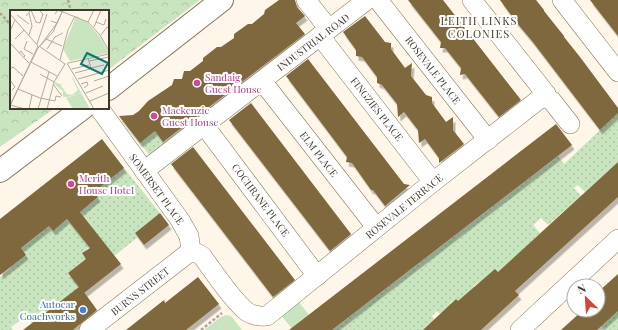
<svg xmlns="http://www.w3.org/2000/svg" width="618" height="330" font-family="'Playfair Display',serif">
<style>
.grass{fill:#c8e5bf}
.park{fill:url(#park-crowns)}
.garden{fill:url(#garden-dots)}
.building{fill:#7f683c;filter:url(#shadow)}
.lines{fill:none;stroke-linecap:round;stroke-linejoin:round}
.street-casing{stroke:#867557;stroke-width:20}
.secondary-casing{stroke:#867557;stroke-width:24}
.path{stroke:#aea699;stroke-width:2.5;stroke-dasharray:3 2;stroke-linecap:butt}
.street{stroke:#fff;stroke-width:19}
.secondary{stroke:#fff;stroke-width:22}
.hotel-dot{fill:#d1479c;stroke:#fff;stroke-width:1.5}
.shop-dot{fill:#3f7fe0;stroke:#fff;stroke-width:1.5}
.labels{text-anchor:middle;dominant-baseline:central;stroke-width:4;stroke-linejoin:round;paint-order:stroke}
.street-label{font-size:10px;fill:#40382b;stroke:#fff}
.hotel-label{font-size:10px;fill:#b23c85;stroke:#fff;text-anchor:start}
.shop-label{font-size:10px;fill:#366cbe;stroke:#fff;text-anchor:end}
.neighbourhood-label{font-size:11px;letter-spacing:1px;fill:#493a1d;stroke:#fff}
.inset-road{fill:none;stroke:#b2ab9d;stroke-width:1}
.view{fill:#0f766e;fill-opacity:0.15;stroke:#0f766e;stroke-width:2}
.inset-edge{fill:none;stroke:#40382b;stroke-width:2}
</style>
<defs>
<pattern id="park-crowns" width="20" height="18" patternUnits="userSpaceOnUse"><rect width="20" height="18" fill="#c8e5bf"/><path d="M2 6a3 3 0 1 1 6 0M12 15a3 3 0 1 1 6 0" fill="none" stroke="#adc5a4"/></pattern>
<pattern id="garden-dots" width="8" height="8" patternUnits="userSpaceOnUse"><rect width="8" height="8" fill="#c8e5bf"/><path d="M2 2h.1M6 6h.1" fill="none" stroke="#adc5a4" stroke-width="1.8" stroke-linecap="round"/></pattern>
<filter id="shadow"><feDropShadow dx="2.5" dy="4.5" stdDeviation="0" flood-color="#0004"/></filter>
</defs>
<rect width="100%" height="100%" fill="#fef7e9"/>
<g class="grass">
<polygon points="295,297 309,315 299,322 305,330 293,330 277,310"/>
<polygon points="226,315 231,316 242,330 204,330 221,317"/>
</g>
<polygon class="park" points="0,0 200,0 108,70 108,11 11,11 11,108 55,108 0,147"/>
<g class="garden">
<polygon points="618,113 618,162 585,192 578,185 574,188 581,196 548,225 541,218 533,225 540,233 503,268 486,290 479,282 473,287 480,295 465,309 456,299 450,303 460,314 443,317 437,311 432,316 435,320 434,330 332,330 558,156 564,164"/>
<polygon points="155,131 166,146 151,157 140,143"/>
<polygon points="124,168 160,213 135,233 138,237 114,256 76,206 86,207 98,197 94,192 106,173 110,179"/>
<polygon points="67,219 89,247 82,253 86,259 68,273 84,293 68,306 63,299 48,311 37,330 26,316 11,327 13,330 0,330 0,277 11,268 5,261 10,257 15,263 26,255 21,248 42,232 40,229 47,223 53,230"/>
<polygon points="618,311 618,330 605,330 601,326"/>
</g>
<g class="building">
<polygon points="279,0 295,0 297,7 305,16 296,23 305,34 163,142 155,131 140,143 119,116 133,115 139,111 148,101 172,85 174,79 182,79 184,71 190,71 203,61 203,58 217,47 221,47 234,38 234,34 248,24 252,24 264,14 265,10"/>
<polygon points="408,0 443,0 521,100 499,117 465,74 460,75 461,68 445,48 440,48 441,42"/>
<polygon points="500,0 536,0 544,10 544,11 564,36 564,37 580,57 618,108 618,113 600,130 532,41 511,16 511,15"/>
<polygon points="590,0 618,0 618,36"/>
<polygon points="365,16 385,42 391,43 391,49 405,68 412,63 411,76 426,95 432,97 432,103 446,122 453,117 453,130 464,144 439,163 439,158 425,139 419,143 418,130 404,112 398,117 397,104 382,85 377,83 377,77 362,57 356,56 356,50 343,32"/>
<polygon points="308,59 404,184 410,185 385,206 373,190 371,190 352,163 346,162 347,157 286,76"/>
<polygon points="251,103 351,234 330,251 229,120"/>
<polygon points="556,124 572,145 341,323 332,330 289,330"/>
<polygon points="102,139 124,168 94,192 98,197 80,212 121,264 84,293 81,288 97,310 73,330 23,330 79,287 68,273 86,259 82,253 90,248 67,219 53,231 49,226 21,248 26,255 0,275 0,219"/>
<polygon points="193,147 295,280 273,297 171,164"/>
<polygon points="618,162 618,197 515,291 519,295 481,330 423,330 456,299 458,301 495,269 498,272"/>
<polygon points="160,213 169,225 144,245 135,233"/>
<polygon points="618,274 618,311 597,330 561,330 583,310 598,310 598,292"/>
<polygon points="198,277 219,304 186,330 126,330 164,300 165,303"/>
</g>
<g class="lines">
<g class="street-casing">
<g id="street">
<polyline points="306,0 329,29"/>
<polyline points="378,0 488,140"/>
<polyline points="472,0 546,94 545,97 552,101 570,124"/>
<polyline points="562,0 618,72"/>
<polyline points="320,36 433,182"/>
<polyline points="262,81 376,227"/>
<path d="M 99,108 L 180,220 L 189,236 L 191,251 L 197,253 L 202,256 C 214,272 231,299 246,311 C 251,315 261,317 267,316 L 433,182 L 546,94"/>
<polyline points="204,125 317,276"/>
<polyline points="144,171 367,0"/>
<polyline points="89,330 191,251"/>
<polyline points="520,330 618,239"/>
</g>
</g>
<g class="secondary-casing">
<g id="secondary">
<polyline points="108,89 222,0"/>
<polyline points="0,171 83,108"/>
</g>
</g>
<g class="path">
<polyline points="68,0 71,11"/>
<polyline points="0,13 11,25"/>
<polyline points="201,330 222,313"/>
</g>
<use href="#street" class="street"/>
<use href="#secondary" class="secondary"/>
</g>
<g class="hotel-dot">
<circle cx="197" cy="83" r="4"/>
<circle cx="154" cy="116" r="4"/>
<circle cx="71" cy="184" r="4"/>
</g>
<circle class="shop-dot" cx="83" cy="310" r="4"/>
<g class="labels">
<g class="street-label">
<text transform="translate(313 42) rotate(-37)">INDUSTRIAL ROAD</text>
<text transform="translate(433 70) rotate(52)">ROSEVALE PLACE</text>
<text transform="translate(377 109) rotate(52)">FINGZIES PLACE</text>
<text transform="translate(319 154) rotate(52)">ELM PLACE</text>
<text transform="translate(157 189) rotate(54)">SOMERSET PLACE</text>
<text transform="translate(261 200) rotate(53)">COCHRANE PLACE</text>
<text transform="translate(404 206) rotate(-39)">ROSEVALE TERRACE</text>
<text transform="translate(140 291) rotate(-38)">BURNS STREET</text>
</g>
<g class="hotel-label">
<text x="205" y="77">Sandaig<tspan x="205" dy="12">Guest House</tspan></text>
<text x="162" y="110">Mackenzie<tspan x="162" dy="12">Guest House</tspan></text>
<text x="79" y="178">Merith<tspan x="79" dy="12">House Hotel</tspan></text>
</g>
<g class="shop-label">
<text x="75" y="304">Autocar<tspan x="75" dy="12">Coachworks</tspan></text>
</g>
<g class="neighbourhood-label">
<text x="479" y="20">LEITH LINKS<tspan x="479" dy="13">COLONIES</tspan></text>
</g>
</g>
<g transform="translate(10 10)">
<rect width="99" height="99" fill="#fef7e9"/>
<path d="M 65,65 L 63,68 L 80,99 L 78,99 L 71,83 L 57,87 L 53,87 L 53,81 L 44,74 L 45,72 L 52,75 L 54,71 L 51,76 L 57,84 L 62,85 L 68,80 L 62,68 Z" fill="#c8e5bf"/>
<path d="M 66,6 L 77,12 L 90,27 L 99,43 L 60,51 L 53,39 ZM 71,83 L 79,98 L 63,99 L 56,88 Z" fill="#c8e5bf"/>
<path class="inset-road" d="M 0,4 L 28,36 L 0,96M 45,4 L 48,0 L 78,12 L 90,25 L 99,41M 7,5 L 19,14M 16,6 L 21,0 L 26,12 L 30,13 L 33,4 L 29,0M 78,12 L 84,0M 86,12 L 94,15 L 96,9M 47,13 L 53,0M 84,17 L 91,0M 0,21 L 5,10M 19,25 L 22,16 L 19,3M 91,25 L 97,17 L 99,19M 5,29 L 14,20M 36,29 L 52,36M 17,31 L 14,39 L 23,44M 0,33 L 19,53M 27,34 L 37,4M 29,36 L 55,54M 30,36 L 47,13 L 41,11M 37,39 L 45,27 L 53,23M 9,43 L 11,41 L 15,46 L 13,48M 78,48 L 81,58 L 94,55M 50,50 L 58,20 L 65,6M 79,51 L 99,47M 21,52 L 47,66M 57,53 L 84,99M 58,53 L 99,44M 0,59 L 3,57 L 13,66M 62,59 L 79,55M 65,63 L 80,59M 30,64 L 44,72M 68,69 L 99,60M 0,70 L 5,77 L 2,80M 84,71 L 99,66M 43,74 L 52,86M 71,74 L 77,72 L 78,75 L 74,78M 8,79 L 30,88 L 45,91 L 46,86 L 51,87M 76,83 L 93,76M 80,91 L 99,83M 0,95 L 15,99M 0,95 L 28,38 L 43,22 L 53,0M 19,99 L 22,85M 28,99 L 39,62M 37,99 L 44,72 L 55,54"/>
<path class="view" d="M 77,43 L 98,53 L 92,64 L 71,54 Z"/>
<rect width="99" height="99" class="inset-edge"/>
</g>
<g transform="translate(586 298) rotate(335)"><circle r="19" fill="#ffffff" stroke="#b3afaa"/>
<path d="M0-3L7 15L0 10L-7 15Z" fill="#d24536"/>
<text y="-6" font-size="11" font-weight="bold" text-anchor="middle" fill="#40382b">N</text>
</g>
</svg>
